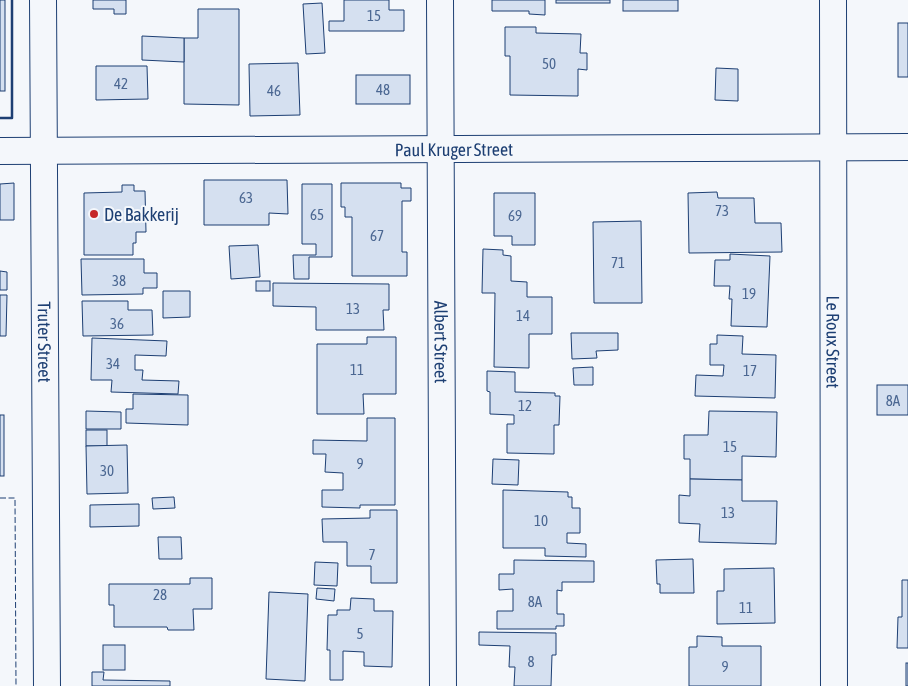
<svg xmlns="http://www.w3.org/2000/svg" width="908" height="686" font-family="'Asap Condensed',sans-serif">
<style>
.building{fill:#d5e0f0;stroke:#1d3f73}
.lines{fill:none;stroke-linecap:round;stroke-linejoin:round}
.minor-casing{stroke:#1d3f73;stroke-width:28}
.minor{stroke:#f4f7fb;stroke-width:26}
.fence{stroke:#1d3f73;stroke-width:1;stroke-dasharray:6 2.5;stroke-linecap:butt}
.wall{stroke:#1d3f73;stroke-width:2.5}
.poi-dot{fill:#c62828;stroke:#f4f7fb;stroke-width:2}
.labels{text-anchor:middle;dominant-baseline:central;stroke-width:4;stroke-linejoin:round;paint-order:stroke}
.number-label{font-size:15px;fill:#4b6792}
.street-label{font-size:18px;fill:#1d3f73;stroke:#f4f7fb}
.poi-label{font-size:18px;fill:#1d3f73;stroke:#f4f7fb;text-anchor:start}
</style>
<rect width="100%" height="100%" fill="#f4f7fb"/>
<g class="building">
<rect x="0" y="0" width="5" height="91"/>
<polygon points="93,0 126,0 126,14 114,14 114,9 93,9"/>
<polygon points="344,0 389,0 389,10 404,10 404,31 329,31 329,21 344,21"/>
<polygon points="492,0 545,0 545,15 529,14 529,11 492,11"/>
<rect x="556" y="0" width="54" height="3"/>
<rect x="623" y="0" width="55" height="11"/>
<polygon points="322,3 325,53 306,54 303,4"/>
<polygon points="198,9 239,9 239,105 184,104 184,38 198,38"/>
<rect x="898" y="23" width="10" height="54"/>
<polygon points="505,27 536,27 536,33 581,34 580,53 587,53 587,70 578,69 578,96 510,95 510,56 505,56"/>
<polygon points="142,36 184,38 184,62 142,60"/>
<polygon points="298,63 300,115 250,116 249,64"/>
<polygon points="96,66 147,66 148,99 96,100"/>
<polygon points="716,68 738,69 738,101 715,100"/>
<rect x="356" y="75" width="54" height="29"/>
<polygon points="204,180 287,180 288,214 269,213 269,225 204,225"/>
<polygon points="14,183 14,220 0,220 0,184"/>
<polygon points="341,183 401,183 401,188 411,188 411,201 402,201 402,252 407,252 407,276 352,276 352,217 345,217 345,207 341,207"/>
<polygon points="302,184 332,184 332,257 309,257 309,279 294,279 293,255 316,255 316,244 302,244"/>
<polygon points="122,185 134,185 134,191 145,191 146,232 136,232 136,243 133,243 133,255 84,255 84,193 122,192"/>
<polygon points="717,192 718,198 754,198 755,223 781,223 782,252 689,253 688,193"/>
<polygon points="494,193 535,193 535,245 512,245 512,236 494,236"/>
<polygon points="641,221 642,303 594,303 593,222"/>
<polygon points="258,245 260,277 231,279 229,246"/>
<polygon points="483,249 503,250 503,255 511,256 511,281 527,282 527,297 552,297 552,334 529,334 529,368 494,367 495,293 482,293"/>
<polygon points="730,254 770,256 767,327 731,326 732,299 729,299 730,286 714,286 715,260 730,260"/>
<polygon points="81,259 144,259 144,273 157,273 157,288 143,288 143,294 82,295"/>
<polygon points="0,271 7,272 7,290 0,290"/>
<rect x="256" y="281" width="14" height="10"/>
<polygon points="273,283 389,284 389,310 383,310 384,330 316,330 316,307 273,306"/>
<polygon points="163,291 190,291 190,317 163,318"/>
<polygon points="0,295 7,295 6,336 0,336"/>
<polygon points="82,301 128,301 128,310 152,310 153,335 83,336"/>
<polygon points="571,333 618,333 618,350 596,351 597,358 572,359"/>
<polygon points="717,335 743,336 742,354 776,355 775,398 695,396 696,375 723,376 724,365 710,365 710,344 717,344"/>
<polygon points="367,337 396,337 396,394 363,394 364,414 317,414 317,344 367,344"/>
<polygon points="92,338 167,341 166,356 135,355 135,370 143,370 142,380 179,381 178,394 111,392 112,380 91,380"/>
<polygon points="593,367 593,385 574,385 573,368"/>
<polygon points="487,371 515,372 515,392 555,393 555,396 560,396 559,425 554,425 554,454 507,453 507,424 514,424 514,415 490,414 490,392 487,391"/>
<rect x="877" y="385" width="31" height="30"/>
<polygon points="133,394 188,395 188,425 126,423 126,409 133,409"/>
<polygon points="86,411 121,412 121,429 86,429"/>
<polygon points="709,411 777,412 776,457 742,456 742,480 690,479 690,459 684,459 684,435 708,435"/>
<rect x="0" y="415" width="4" height="61"/>
<polygon points="367,418 395,418 395,505 360,505 360,508 322,507 322,490 343,490 343,473 325,472 326,454 313,454 313,440 367,441"/>
<rect x="86" y="430" width="21" height="16"/>
<polygon points="127,445 128,493 87,494 86,446"/>
<polygon points="493,459 519,460 518,485 492,484"/>
<polygon points="690,479 742,480 742,501 777,501 776,544 699,542 700,524 679,523 679,495 690,496"/>
<polygon points="503,490 568,492 568,497 572,497 572,508 580,508 580,533 567,533 567,543 586,544 586,557 545,556 545,548 503,548"/>
<polygon points="174,497 175,508 153,509 152,498"/>
<polygon points="139,504 139,526 90,527 90,505"/>
<polygon points="370,510 397,510 397,583 371,583 371,566 347,566 347,542 323,542 322,519 370,518"/>
<polygon points="158,537 181,537 182,559 159,559"/>
<polygon points="693,559 694,593 660,593 660,584 657,584 656,560"/>
<polygon points="514,560 594,561 594,582 562,582 562,591 557,590 557,614 564,614 564,626 556,626 556,629 497,629 497,611 513,611 513,589 499,590 499,574 514,574"/>
<polygon points="315,562 338,563 337,586 314,585"/>
<polygon points="774,568 775,623 717,624 717,591 724,591 724,569"/>
<polygon points="190,578 212,578 212,609 193,609 194,630 168,630 167,627 114,627 114,605 109,605 109,584 190,584"/>
<polygon points="902,580 908,580 908,648 897,648 898,617 902,617"/>
<polygon points="317,588 335,589 334,601 316,599"/>
<polygon points="269,592 308,594 305,681 266,679"/>
<polygon points="351,598 374,599 374,611 393,611 392,667 364,666 364,652 343,651 343,680 330,680 330,650 327,650 328,615 337,615 337,610 350,610"/>
<polygon points="479,632 556,633 556,655 552,655 551,686 514,686 515,667 509,667 510,646 479,645"/>
<polygon points="697,636 722,637 722,646 761,646 761,686 689,686 689,647 697,647"/>
<rect x="103" y="645" width="22" height="25"/>
<rect x="906" y="663" width="2" height="23"/>
<polygon points="92,672 104,672 103,680 170,681 170,686 92,686"/>
</g>
<g class="lines">
<g class="minor-casing">
<g id="minor">
<path id="s1" d="M 43,0 L 47,686"/>
<path id="s2" d="M 440,0 L 443,686"/>
<path id="s3" d="M 833,0 L 834,686"/>
<path id="s4" d="M 0,151 L 908,147"/>
</g>
</g>
<use href="#minor" class="minor"/>
<polyline class="fence" points="0,498 15,498 16,686"/>
<polyline class="wall" points="0,118 12,118 12,0"/>
</g>
<circle class="poi-dot" cx="94" cy="214" r="5"/>
<g class="labels">
<g class="number-label">
<text x="374" y="15">15</text>
<text x="549" y="63">50</text>
<text x="121" y="83">42</text>
<text x="383" y="89">48</text>
<text x="274" y="90">46</text>
<text x="246" y="197">63</text>
<text x="722" y="210">73</text>
<text x="317" y="214">65</text>
<text x="515" y="215">69</text>
<text x="377" y="235">67</text>
<text x="618" y="262">71</text>
<text x="119" y="280">38</text>
<text x="749" y="293">19</text>
<text x="353" y="308">13</text>
<text x="523" y="315">14</text>
<text x="117" y="323">36</text>
<text x="113" y="363">34</text>
<text x="357" y="369">11</text>
<text x="750" y="370">17</text>
<text x="893" y="400">8A</text>
<text x="525" y="405">12</text>
<text x="730" y="446">15</text>
<text x="360" y="463">9</text>
<text x="107" y="470">30</text>
<text x="728" y="512">13</text>
<text x="541" y="520">10</text>
<text x="372" y="554">7</text>
<text x="160" y="594">28</text>
<text x="535" y="601">8A</text>
<text x="746" y="607">11</text>
<text x="360" y="633">5</text>
<text x="531" y="661">8</text>
<text x="725" y="666">9</text>
</g>
<g class="street-label">
<text stroke="none"><textPath href="#s4" startOffset="454">Paul Kruger Street</textPath></text>
<text stroke="none"><textPath href="#s1" startOffset="342">Truter Street</textPath></text>
<text stroke="none"><textPath href="#s2" startOffset="342">Albert Street</textPath></text>
<text stroke="none"><textPath href="#s3" startOffset="342">Le Roux Street</textPath></text>
</g>
<g class="poi-label">
<text x="104" y="214">De Bakkerij</text>
</g>
</g>
</svg>
